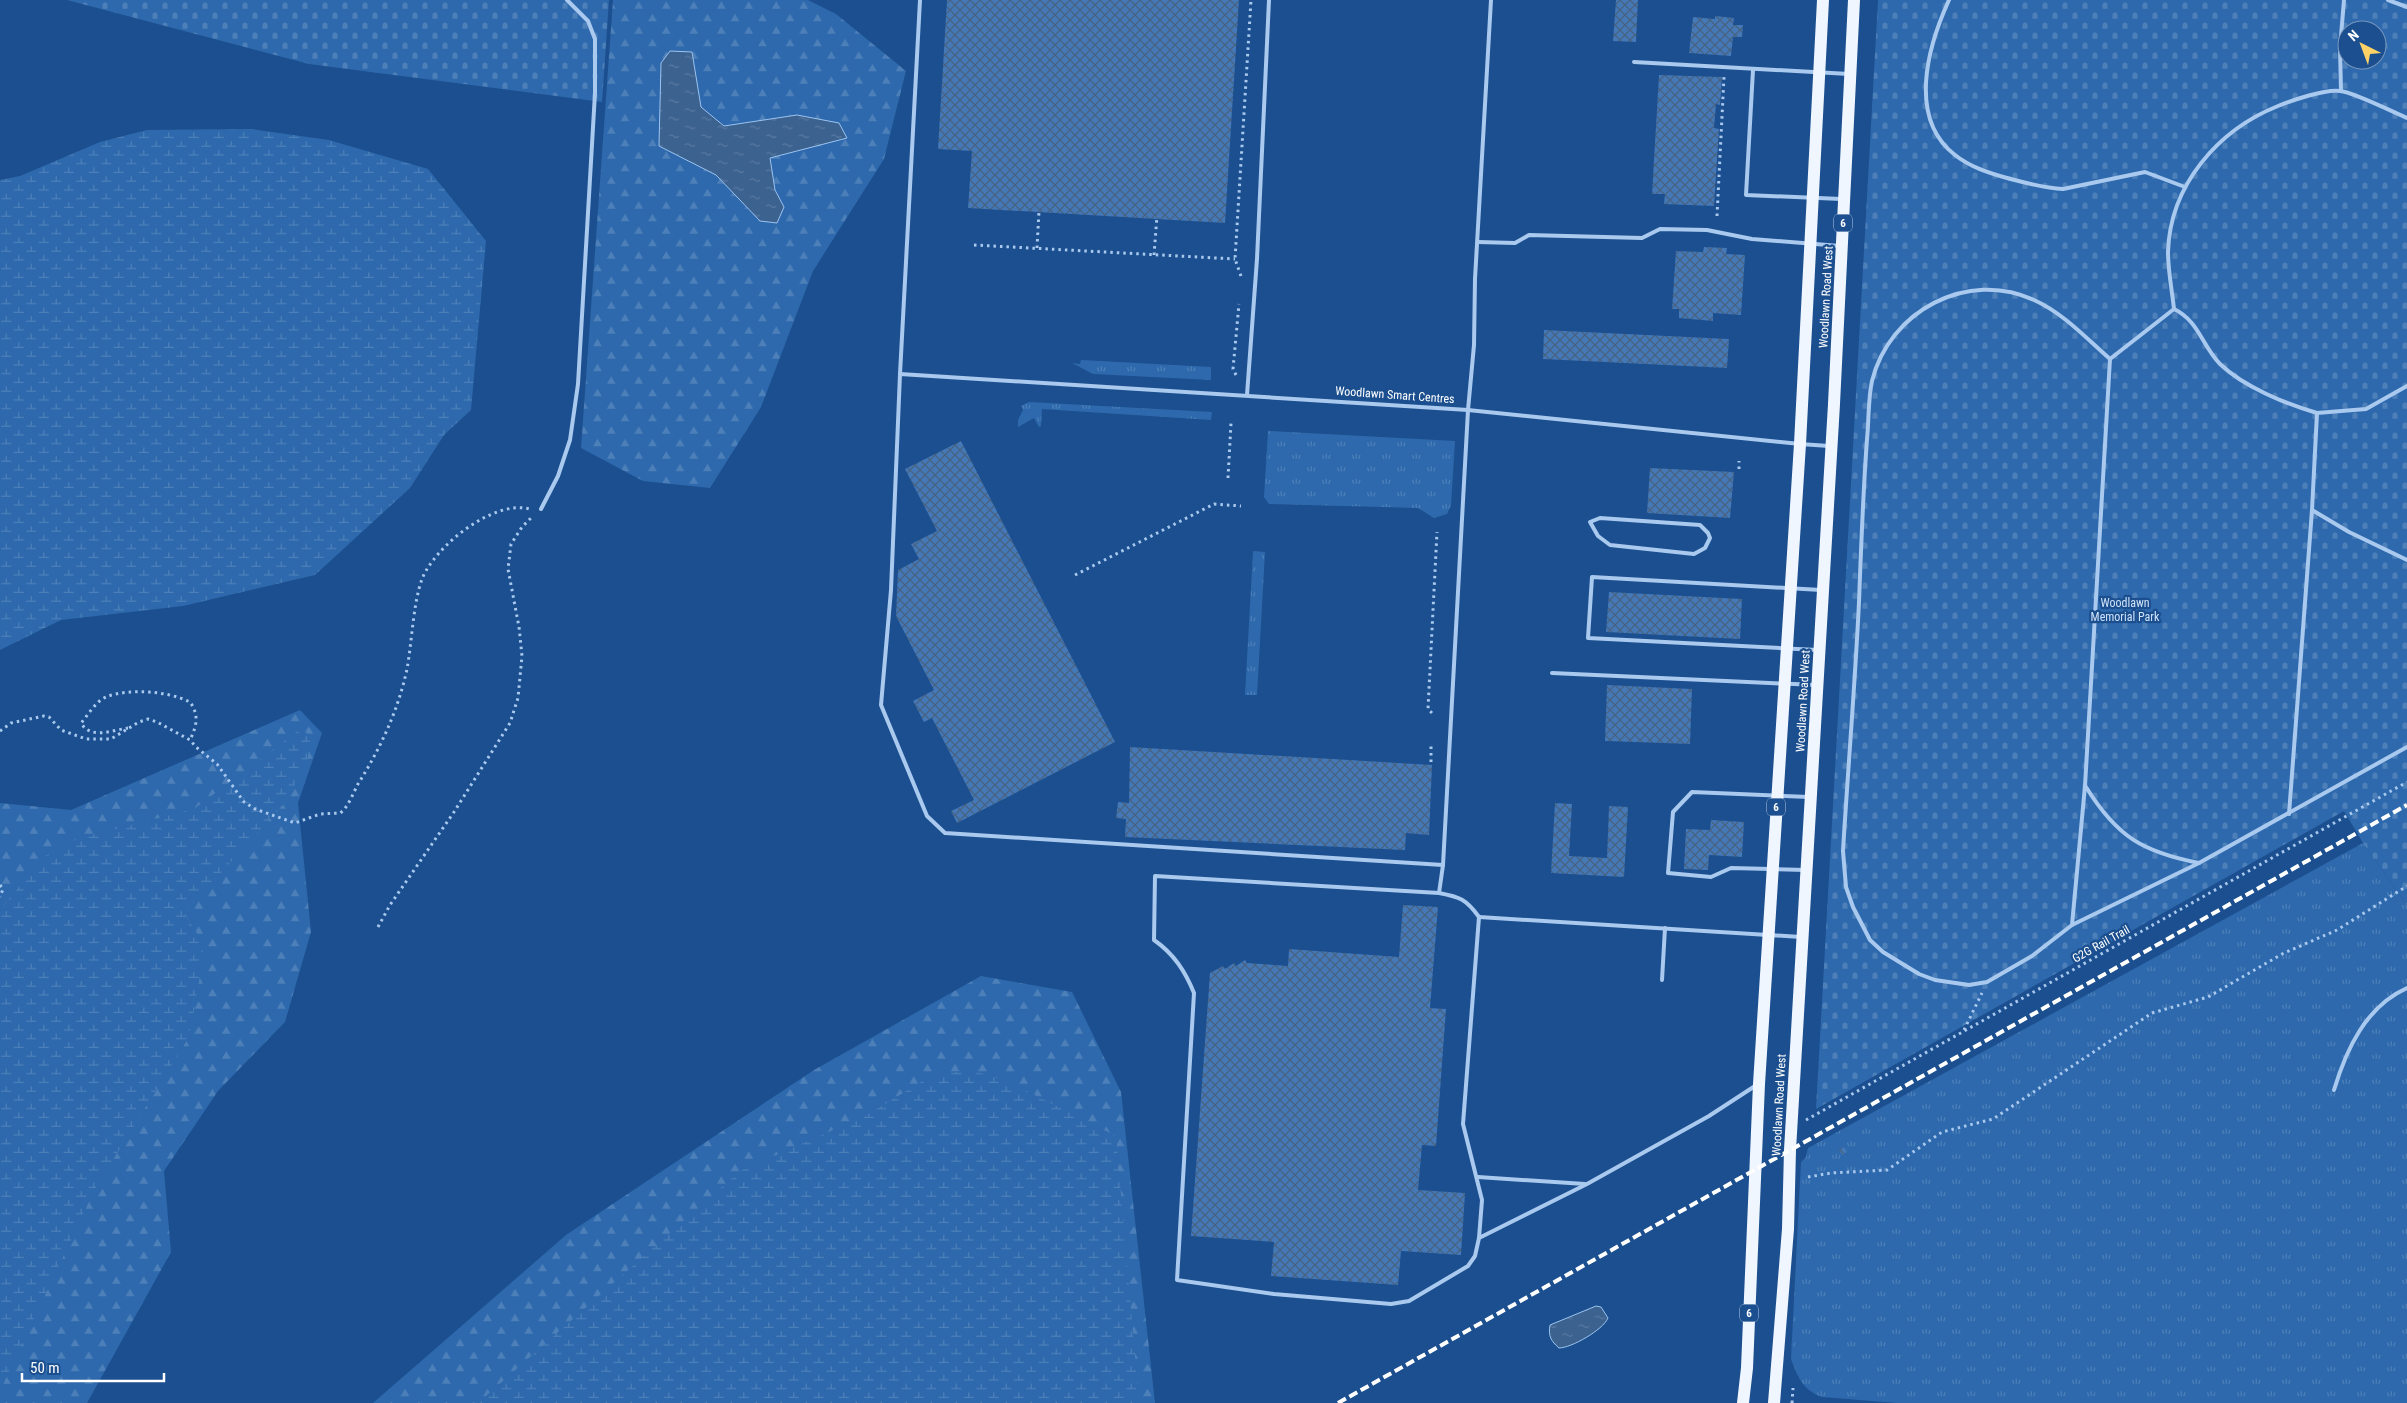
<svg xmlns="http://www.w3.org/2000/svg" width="2407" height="1403" font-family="'Roboto Condensed',sans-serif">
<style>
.grass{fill:url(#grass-tufts)}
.forest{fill:url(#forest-firs);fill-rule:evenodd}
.wetland{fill:url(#wetland-marsh)}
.cemetery{fill:url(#cemetery-stones);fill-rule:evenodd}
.water{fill:url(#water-ripples);stroke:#9cc4f0}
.building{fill:url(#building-cross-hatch)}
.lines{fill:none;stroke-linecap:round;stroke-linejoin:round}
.path{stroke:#a9c9ee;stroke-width:3;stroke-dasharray:2.5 4;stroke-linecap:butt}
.service{stroke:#a9c9ee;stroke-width:4}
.primary{stroke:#f0f6ff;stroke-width:12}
.rail{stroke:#fff;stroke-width:4;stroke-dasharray:9 4;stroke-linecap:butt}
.labels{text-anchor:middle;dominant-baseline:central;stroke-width:4.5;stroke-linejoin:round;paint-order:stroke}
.shield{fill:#1b4f8f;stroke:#bbcadd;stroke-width:1}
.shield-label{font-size:11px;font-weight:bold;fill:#fff}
.street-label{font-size:12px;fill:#fff;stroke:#1b4f8f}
.park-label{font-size:12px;fill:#cfe3fa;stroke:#1b4f8f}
</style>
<defs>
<pattern id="grass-tufts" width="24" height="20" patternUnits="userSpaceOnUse" patternTransform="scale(1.25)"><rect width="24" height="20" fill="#2e69ad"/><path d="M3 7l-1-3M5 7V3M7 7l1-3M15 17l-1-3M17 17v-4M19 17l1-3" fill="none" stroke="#4d80b9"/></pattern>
<pattern id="forest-firs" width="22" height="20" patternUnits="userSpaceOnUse" patternTransform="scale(1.25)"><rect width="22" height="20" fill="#2e69ad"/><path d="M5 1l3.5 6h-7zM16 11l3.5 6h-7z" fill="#4d80b9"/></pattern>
<pattern id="wetland-marsh" width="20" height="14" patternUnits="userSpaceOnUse" patternTransform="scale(1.25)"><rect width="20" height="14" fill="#2e69ad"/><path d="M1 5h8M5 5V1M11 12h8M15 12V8" fill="none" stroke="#4d80b9"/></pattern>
<pattern id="cemetery-stones" width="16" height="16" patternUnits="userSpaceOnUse" patternTransform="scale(1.25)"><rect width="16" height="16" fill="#2e69ad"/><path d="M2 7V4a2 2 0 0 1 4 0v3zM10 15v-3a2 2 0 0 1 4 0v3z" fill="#4d80b9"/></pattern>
<pattern id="water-ripples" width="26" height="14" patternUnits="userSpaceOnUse" patternTransform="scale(1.25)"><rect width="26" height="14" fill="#3c6290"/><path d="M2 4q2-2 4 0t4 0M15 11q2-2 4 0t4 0" fill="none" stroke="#597aa1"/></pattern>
<pattern id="building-cross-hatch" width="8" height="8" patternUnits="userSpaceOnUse" patternTransform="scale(1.25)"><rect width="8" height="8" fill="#4478b7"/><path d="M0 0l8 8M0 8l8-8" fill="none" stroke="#486282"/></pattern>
</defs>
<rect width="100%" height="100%" fill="#1b4f8f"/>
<g class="grass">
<polygon points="1081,360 1211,367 1211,380 1093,374 1072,363 1080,364"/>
<polygon points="1029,402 1212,412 1211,420 1042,409 1041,426 1039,427 1034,418 1018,427 1018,420 1023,410 1021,406"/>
<polygon points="1268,431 1455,441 1451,505 1447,514 1434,518 1418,508 1269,504 1264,497"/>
<polygon points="1253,551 1265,552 1257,695 1245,695"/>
<path d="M 2363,843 L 2407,905 L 2407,1403 L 1897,1403 L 1822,1397 C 1803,1390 1798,1378 1791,1359 L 1801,1162 L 1806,1157 L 1808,1148 Z"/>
</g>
<g class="forest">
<path d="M 613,0 L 808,0 L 836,14 L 906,71 L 884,159 L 813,271 L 761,407 L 710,488 L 643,481 L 581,448 ZM 692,52 L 701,107 L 724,126 L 797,115 L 770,158 L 775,190 L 784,207 L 760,221 L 716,175 L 659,146 Z"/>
<polygon points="300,710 322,733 298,803 311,932 285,1022 218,1091 164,1171 171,1252 87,1403 0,1403 0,803 71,810"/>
<polygon points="981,976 1072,992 1121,1092 1155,1403 373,1403 566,1235 814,1070"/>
</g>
<g class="wetland">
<polygon points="251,129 329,140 428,169 486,241 471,410 444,435 410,488 315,575 183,606 61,620 0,650 0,180 20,176 100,142 147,130"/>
<polygon points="299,730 311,735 307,763 283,805 184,913 202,941 203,959 189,1037 95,1189 0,1391 0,910 43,857 79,838 194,809"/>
<polygon points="970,1070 1007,1081 1116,1136 1139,1403 478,1403 740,1171 865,1116 931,1076"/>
</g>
<g class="cemetery">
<polygon points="67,0 609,0 602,102 309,64"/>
<path d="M 1878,0 L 2407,0 L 2407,905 L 2363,843 L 2344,811 L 1816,1109 ZM 2347,30 L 2377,30 L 2377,60 L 2347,60 Z"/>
</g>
<g class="water">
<polygon points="670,51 692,52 701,107 724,126 797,115 839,123 847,138 770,158 775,190 784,207 777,223 760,221 716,175 659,146 661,63"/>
<path d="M 1596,1306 L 1601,1307 L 1608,1318 C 1603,1330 1571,1348 1559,1348 C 1551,1341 1548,1336 1550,1325 Z"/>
</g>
<g class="building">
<polygon points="947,0 1239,0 1225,223 968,208 972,151 938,149"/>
<polygon points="1616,0 1638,0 1636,42 1613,41"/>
<polygon points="1715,16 1734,18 1733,25 1743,25 1742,37 1733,37 1731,56 1689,53 1693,17 1715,19"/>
<polygon points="1659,75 1722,77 1720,105 1716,104 1714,128 1719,129 1714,206 1664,204 1665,194 1652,194"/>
<polygon points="1704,247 1727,248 1726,254 1745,255 1741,315 1713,313 1713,321 1679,318 1679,309 1672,309 1676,251 1703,252"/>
<polygon points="1544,330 1729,339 1727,368 1543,359"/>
<polygon points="961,441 1115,742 957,823 951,811 974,800 932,718 924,722 913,701 934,690 896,616 898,570 919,559 911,544 937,531 905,469"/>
<polygon points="1650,468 1734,472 1730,518 1647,513"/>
<polygon points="1609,592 1742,599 1740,639 1606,632"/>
<polygon points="1607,685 1692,689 1690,744 1605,741"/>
<polygon points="1130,747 1432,765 1429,835 1406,833 1405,850 1125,837 1126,819 1116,818 1118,802 1129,803"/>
<polygon points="1555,803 1572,804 1569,856 1607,858 1609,806 1628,807 1624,877 1551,873"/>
<polygon points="1711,820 1744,822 1742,857 1709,855 1708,870 1684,869 1686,829 1710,830"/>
<polygon points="1403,905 1438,907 1430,1008 1446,1009 1436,1146 1422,1145 1418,1190 1465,1193 1461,1255 1401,1251 1398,1285 1271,1276 1274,1242 1191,1236 1210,973 1223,966 1225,969 1234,963 1236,966 1245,960 1247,963 1288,966 1289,949 1399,957"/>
<polygon points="1844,1147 1847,1152 1842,1155 1839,1150"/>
</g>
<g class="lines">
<g class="path">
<polyline points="1717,216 1724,77"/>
<polyline points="974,245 1235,259"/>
<polyline points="1037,248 1039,211"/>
<polyline points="1154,255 1157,216"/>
<polyline points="1241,276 1235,259 1251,0"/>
<polyline points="1236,375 1233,369 1239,304"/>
<polyline points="1739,469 1739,461"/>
<polyline points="1228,478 1231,423"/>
<polyline points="1075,575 1214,504 1241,506"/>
<polyline points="1432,713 1428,709 1437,532"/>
<path d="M 128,728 C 113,730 91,740 81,723 C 88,715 96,701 106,697 C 129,688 168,691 190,702 C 200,716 196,727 190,740"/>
<path d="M 0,731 L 11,723 L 44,716 L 49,717 L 61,730 L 86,739 L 111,739 L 139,722 L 148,719 L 157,722 L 190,740 L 196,747 L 217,764 L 244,802 L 255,809 L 295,823 L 320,814 L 340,813 C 348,808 353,793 358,784 C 380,749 398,711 407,669 C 412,642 413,604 422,579 C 435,546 494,499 530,509"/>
<polyline points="1431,762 1431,745"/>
<polyline points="0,885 3,889 0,897"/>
<polyline points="378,927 390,905 454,812 510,723 518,698 522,656 519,627 508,569 511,544 522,527 533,516"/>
<polyline points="1964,1030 1982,993"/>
<polyline points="1806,1120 2407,782"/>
<polyline points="1808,1177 1831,1173 1887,1170 1942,1132 1993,1119 2152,1013 2208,997 2282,954 2337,930 2407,886"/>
<polyline points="1792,1403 1793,1388"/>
</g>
<g class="service">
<path d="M 1949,0 C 1928,46 1907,118 1955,155 C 1970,167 1989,173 2007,178 C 2026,183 2043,188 2063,189 L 2145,172 L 2185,187"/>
<polyline points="2388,0 2407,7"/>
<polyline points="1634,62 1849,74"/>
<polyline points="1753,70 1746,195 1841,199"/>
<polyline points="2341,91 2340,48 2344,0"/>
<polyline points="1478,242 1515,243 1529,235 1642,238 1660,229 1707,230 1752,239 1840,246"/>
<path d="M 2174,309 C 2199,321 2202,346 2220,364 C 2244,387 2286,404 2317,413"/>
<path d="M 2110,359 C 2086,338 2063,313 2034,300 C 1968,269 1889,311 1872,381 C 1868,399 1869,420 1867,439 C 1863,493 1861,548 1859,602 C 1855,685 1848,768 1843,851 L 1846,887 L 1853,907 L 1870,940 L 1883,952 L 1919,974 L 1935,980 L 1969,985 L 1987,982 L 2032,956 L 2072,925 L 2199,863 L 2407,747"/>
<polyline points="900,374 920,0"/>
<polyline points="1247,395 1257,259 1269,0"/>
<polyline points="541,509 558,476 570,440 578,384 595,93 595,39 588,21 567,0"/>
<polyline points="2312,510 2349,532 2407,560"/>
<polygon points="1600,518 1700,525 1708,533 1710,538 1705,548 1694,554 1610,545 1598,536 1590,522"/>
<polyline points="1817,650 1588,638 1592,577 1821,590"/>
<polyline points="1552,673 1815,685"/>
<path d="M 2086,787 C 2117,837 2143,852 2199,863"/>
<polyline points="2289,814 2312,510 2317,413 2366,409 2407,386"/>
<polyline points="1443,865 945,833 927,816 881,705 891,590 900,374 1468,410 1800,444 1829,446"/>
<polyline points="1805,870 1731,868 1711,877 1668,873 1673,812 1692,792 1809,797"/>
<path d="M 1155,876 L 1439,893 C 1460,897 1466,899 1479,917 L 1463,1124 L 1482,1200 L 1479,1238 L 1475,1256 L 1468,1266 L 1409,1301 L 1391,1304 L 1274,1294 L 1177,1280 L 1194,993 C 1185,971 1174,954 1154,940 Z"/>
<polyline points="1439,893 1443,865 1468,410 1474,345 1475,279 1491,0"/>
<polyline points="1479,917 1801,937"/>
<path d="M 2072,925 L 2085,786 L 2110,359 L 2174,309 C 2172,290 2168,271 2168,252 C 2170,185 2218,130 2278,106 C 2293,100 2325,89 2340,91 C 2353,92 2393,112 2407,118"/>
<polyline points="1662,980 1665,928"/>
<path d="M 2334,1090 C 2346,1050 2366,1006 2407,988"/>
<polyline points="1478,1177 1585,1184"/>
<polyline points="1479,1238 1587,1184 1709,1116 1755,1086"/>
</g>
<g class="primary">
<polyline points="1743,1403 1747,1368 1759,1084 1800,444 1823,0"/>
<polyline points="1774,1403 1788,1229 1790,1150 1834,404 1854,0"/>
</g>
<polyline class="rail" points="1338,1403 2407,805"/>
</g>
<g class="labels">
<g class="shield">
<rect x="1834" y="214.5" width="18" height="17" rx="4"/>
<rect x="1767" y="798.5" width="18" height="17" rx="4"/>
<rect x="1740" y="1304.5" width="18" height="17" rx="4"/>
</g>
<g class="shield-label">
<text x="1843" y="223">6</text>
<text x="1776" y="807">6</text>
<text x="1749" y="1313">6</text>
</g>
<g class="street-label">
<text transform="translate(1826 297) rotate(-87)">Woodlawn Road West</text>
<text transform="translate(1395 395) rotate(4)">Woodlawn Smart Centres</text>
<text transform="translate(1803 701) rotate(-87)">Woodlawn Road West</text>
<text transform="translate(2101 944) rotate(-29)">G2G Rail Trail</text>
<text transform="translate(1779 1105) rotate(-87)">Woodlawn Road West</text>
</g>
<g class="park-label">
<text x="2125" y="603">Woodlawn<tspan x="2125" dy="14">Memorial Park</tspan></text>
</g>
</g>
<g transform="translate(2362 45) rotate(318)"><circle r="24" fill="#1b4f8f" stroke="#7695bc"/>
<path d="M0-4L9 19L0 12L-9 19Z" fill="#ffd166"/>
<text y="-8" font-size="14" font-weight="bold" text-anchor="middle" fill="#ffffff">N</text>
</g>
<path d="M22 1373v8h142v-8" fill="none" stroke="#ffffff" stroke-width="2.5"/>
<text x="30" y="1373" font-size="15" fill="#ffffff" stroke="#1b4f8f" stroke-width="4" paint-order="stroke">50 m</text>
</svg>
